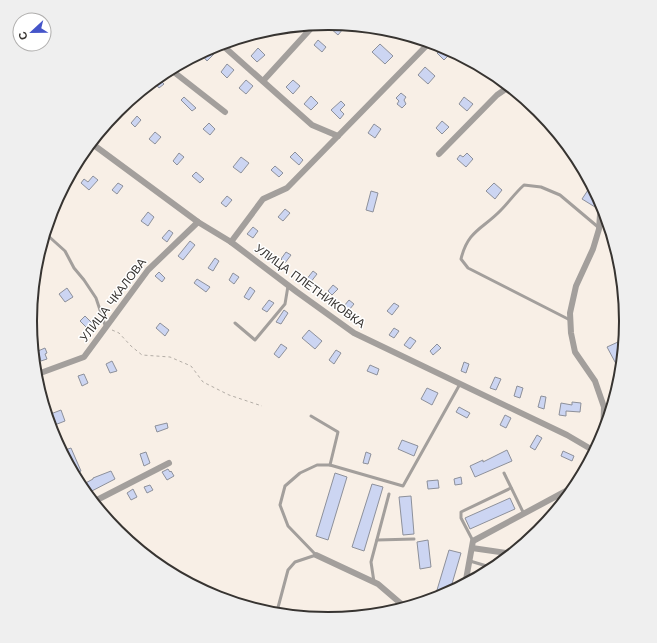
<svg xmlns="http://www.w3.org/2000/svg" width="657" height="643" font-family="'Work Sans',sans-serif">
<style>
.building{fill:#ccd5f2;stroke:#8d909a}
.lines{fill:none;stroke-linecap:round;stroke-linejoin:round}
.path{stroke:#b3ada6;stroke-width:1;stroke-dasharray:3 3;stroke-linecap:butt}
.lane{stroke:#a39f9c;stroke-width:3}
.street{stroke:#a39f9c;stroke-width:6}
.labels{text-anchor:middle;dominant-baseline:central;stroke-width:3;stroke-linejoin:round;paint-order:stroke}
.street-label{font-size:12px;fill:#373431;stroke:#fff}
.rim{fill:none;stroke:#373431;stroke-width:2}
</style>
<rect width="100%" height="100%" fill="#f8efe6"/>
<g class="building">
<polygon points="332,23 337,24 343,29 338,35 329,27"/>
<polygon points="318,40 326,47 322,52 314,45"/>
<polygon points="380,44 393,56 385,64 372,52"/>
<polygon points="443,46 453,51 444,60 437,53"/>
<polygon points="209,48 214,54 207,61 201,54"/>
<polygon points="258,48 265,55 257,62 251,56"/>
<polygon points="227,64 234,70 227,78 221,72"/>
<polygon points="425,67 435,76 428,84 418,75"/>
<polygon points="158,78 164,84 159,88 154,82"/>
<polygon points="246,80 253,86 246,94 239,88"/>
<polygon points="293,80 300,86 293,94 286,87"/>
<polygon points="401,93 406,97 404,100 406,104 402,108 397,104 399,101 396,98"/>
<polygon points="311,96 318,103 311,110 304,104"/>
<polygon points="184,97 196,108 192,111 181,100"/>
<polygon points="464,97 473,104 467,111 459,104"/>
<polygon points="341,101 345,105 340,110 344,114 340,119 331,110"/>
<polygon points="137,116 141,120 135,127 131,123"/>
<polygon points="442,121 449,127 442,134 436,128"/>
<polygon points="209,123 215,129 210,135 203,129"/>
<polygon points="374,124 381,129 375,138 368,133"/>
<polygon points="155,132 161,137 155,144 149,139"/>
<polygon points="295,152 303,160 299,165 290,157"/>
<polygon points="179,153 184,157 177,165 173,161"/>
<polygon points="467,153 473,159 466,167 457,159 460,155 463,157"/>
<polygon points="241,157 249,163 241,173 233,167"/>
<polygon points="275,166 283,173 279,177 271,170"/>
<polygon points="196,172 204,179 200,183 192,176"/>
<polygon points="93,176 98,180 89,190 81,183 84,179 88,182"/>
<polygon points="118,183 123,186 117,194 112,190"/>
<polygon points="494,183 502,190 495,199 486,191"/>
<polygon points="588,190 598,197 595,207 582,199"/>
<polygon points="371,191 378,193 373,212 366,210"/>
<polygon points="227,196 232,200 226,207 221,203"/>
<polygon points="285,209 290,213 283,221 278,217"/>
<polygon points="148,212 154,217 148,226 141,221"/>
<polygon points="253,227 258,231 253,238 247,234"/>
<polygon points="169,230 173,233 167,242 162,238"/>
<polygon points="190,241 195,245 183,260 178,256"/>
<polygon points="286,252 291,255 285,263 281,259"/>
<polygon points="215,258 219,261 213,271 208,268"/>
<polygon points="313,271 317,274 310,283 306,280"/>
<polygon points="159,272 165,278 162,282 155,276"/>
<polygon points="233,273 239,277 234,284 229,280"/>
<polygon points="197,279 210,287 206,292 194,283"/>
<polygon points="333,285 338,289 332,295 328,291"/>
<polygon points="250,287 255,291 249,300 244,297"/>
<polygon points="67,288 73,297 65,302 59,294"/>
<polygon points="269,300 274,303 267,312 262,309"/>
<polygon points="349,300 354,304 349,310 344,306"/>
<polygon points="394,303 399,306 392,315 387,311"/>
<polygon points="32,305 37,317 30,320 31,315"/>
<polygon points="284,310 288,313 281,324 276,322"/>
<polygon points="85,316 93,324 88,329 80,321"/>
<polygon points="160,323 169,330 165,336 156,328"/>
<polygon points="394,328 399,331 394,338 389,335"/>
<polygon points="309,330 322,341 315,349 302,338"/>
<polygon points="410,337 416,341 410,349 404,345"/>
<polygon points="618,342 624,353 622,375 607,347"/>
<polygon points="281,344 287,348 279,358 274,354"/>
<polygon points="437,344 441,348 433,355 430,351"/>
<polygon points="45,348 47,353 45,354 47,359 41,361 38,351"/>
<polygon points="336,350 341,353 334,364 329,360"/>
<polygon points="112,361 117,371 110,373 106,364"/>
<polygon points="464,362 469,364 466,373 461,371"/>
<polygon points="370,365 379,369 377,375 367,371"/>
<polygon points="84,374 88,383 82,386 78,376"/>
<polygon points="495,377 501,379 496,390 490,388"/>
<polygon points="517,386 523,388 520,398 514,396"/>
<polygon points="427,388 438,393 432,405 421,399"/>
<polygon points="541,396 546,397 544,409 538,407"/>
<polygon points="572,402 581,403 580,412 566,411 566,416 559,415 561,403 572,405"/>
<polygon points="459,407 470,413 467,418 456,412"/>
<polygon points="61,410 65,421 52,426 48,415"/>
<polygon points="505,415 511,418 506,428 500,425"/>
<polygon points="167,423 168,428 157,432 155,426"/>
<polygon points="59,435 65,450 71,448 81,471 74,475 53,437"/>
<polygon points="537,435 542,438 535,450 530,447"/>
<polygon points="402,440 418,446 414,456 398,449"/>
<polygon points="507,450 512,461 475,477 470,466 483,460 483,462"/>
<polygon points="563,451 574,456 572,461 561,456"/>
<polygon points="146,452 150,463 144,466 140,454"/>
<polygon points="366,452 371,454 368,464 363,463"/>
<polygon points="168,469 170,472 171,471 174,476 167,480 162,472"/>
<polygon points="111,471 115,479 86,494 82,489 80,486 93,479 93,478"/>
<polygon points="335,473 347,477 328,540 316,536"/>
<polygon points="461,477 462,484 455,485 454,479"/>
<polygon points="438,480 439,488 428,489 427,481"/>
<polygon points="372,484 383,487 364,551 352,547"/>
<polygon points="150,485 153,490 147,493 144,487"/>
<polygon points="133,489 137,497 131,500 127,493"/>
<polygon points="411,496 414,534 403,535 399,497"/>
<polygon points="510,498 515,509 470,529 465,518"/>
<polygon points="529,532 537,534 525,544 526,541 524,541 526,535 528,535"/>
<polygon points="428,540 431,567 420,569 417,542"/>
<polygon points="449,550 461,553 449,594 434,600"/>
</g>
<g class="lines">
<polyline class="path" points="112,330 119,333 131,346 142,355 170,357 191,366 203,382 229,395 262,406"/>
<g class="lane">
<polyline points="45,233 65,251 74,268 84,280 96,298 106,328"/>
<path d="M 570,320 L 468,268 L 461,259 C 468,230 483,229 501,210 C 509,202 515,193 524,185 L 541,187 L 560,195 L 598,227"/>
<polyline points="235,323 255,340 285,304 288,286"/>
<polyline points="311,416 338,432 330,465 403,486 460,384"/>
<polyline points="504,473 524,514"/>
<polyline points="377,540 414,539"/>
<polyline points="473,541 461,518 461,512 511,488"/>
<polyline points="470,561 490,567 493,570"/>
<polyline points="374,582 371,562 389,494"/>
<polyline points="276,615 288,570 295,562 316,555 288,526 280,505 285,486 300,473 317,465 330,465"/>
</g>
<g class="street">
<polyline points="221,44 312,125 338,136"/>
<polyline points="170,69 225,112"/>
<polyline points="263,81 315,24"/>
<polyline points="91,143 198,222 231,242 297,292 354,333 567,435 596,452"/>
<polyline points="439,154 497,95 510,86"/>
<polyline points="601,201 599,229 593,249 576,286 570,313 571,333 575,352 595,381 604,407 603,439"/>
<polyline points="231,242 263,199 287,188 430,42"/>
<polyline points="35,375 84,357 148,270 198,222"/>
<polyline points="93,502 169,463"/>
<polyline points="472,548 513,554"/>
<polyline points="316,555 378,584 406,608"/>
<polyline points="465,585 473,541 579,484"/>
</g>
</g>
<g class="labels">
<g class="street-label">
<text transform="translate(310 286) rotate(36)">УЛИЦА ПЛЕТНИКОВКА</text>
<text transform="translate(113 300) rotate(-53)">УЛИЦА ЧКАЛОВА</text>
</g>
</g>
<path d="M0 0H657V643H0ZM37 321a291 291 0 1 1 582 0a291 291 0 1 1-582 0Z" fill="#efefef" fill-rule="evenodd"/>
<path class="rim" d="M37 321a291 291 0 1 1 582 0a291 291 0 1 1-582 0Z"/>
<g transform="translate(32 32) rotate(248)"><circle r="19" fill="#ffffff" stroke="#afaead"/>
<path d="M0-3L7 15L0 10L-7 15Z" fill="#4555c9"/>
<text y="-6" font-size="11" font-weight="bold" text-anchor="middle" fill="#373431">С</text>
</g>
</svg>
